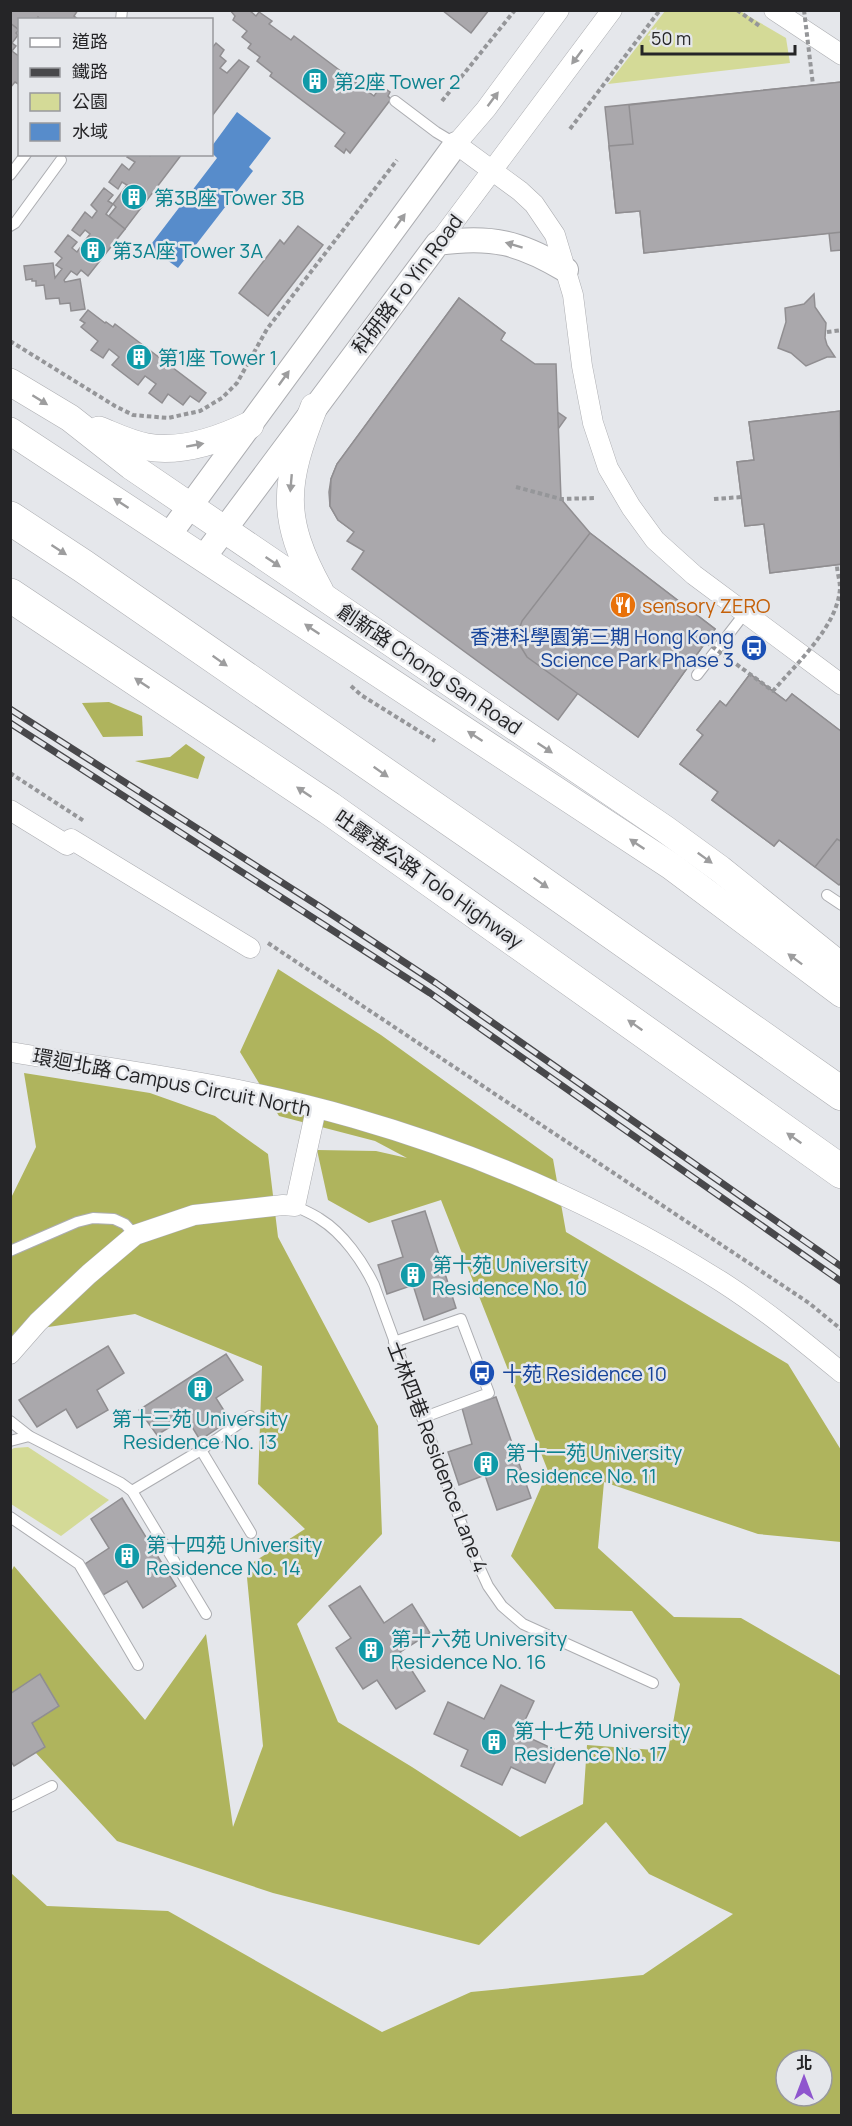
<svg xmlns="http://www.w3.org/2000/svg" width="852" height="2126" font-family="Manrope,'Noto Sans TC',sans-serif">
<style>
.green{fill:#d4da97}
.forest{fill:#afb45d;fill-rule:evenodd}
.water{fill:#578ccb}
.building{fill:#aaa8ac;stroke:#908e91;stroke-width:1.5}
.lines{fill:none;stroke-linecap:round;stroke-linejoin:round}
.service-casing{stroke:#acadb1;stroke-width:12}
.minor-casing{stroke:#acadb1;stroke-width:21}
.tertiary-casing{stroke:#acadb1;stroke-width:26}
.secondary-casing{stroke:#acadb1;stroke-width:28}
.motorway-casing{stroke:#acadb1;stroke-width:34}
.path{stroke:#959699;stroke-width:4;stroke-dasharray:4.5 3;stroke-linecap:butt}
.service{stroke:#fff;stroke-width:10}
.minor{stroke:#fff;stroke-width:20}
.tertiary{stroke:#fff;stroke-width:24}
.secondary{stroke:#fff;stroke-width:27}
.motorway{stroke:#fff;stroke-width:33}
.rail-casing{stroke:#48484b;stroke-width:7}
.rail{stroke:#e5e7eb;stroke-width:4.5;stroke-dasharray:14;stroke-linecap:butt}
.path-bridge{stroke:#959699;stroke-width:4;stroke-dasharray:4.5 3;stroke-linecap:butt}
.oneway{fill:#9d9d9e}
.labels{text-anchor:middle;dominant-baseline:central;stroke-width:5;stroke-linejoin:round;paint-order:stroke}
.culture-label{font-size:20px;fill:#0d838f;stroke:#e5e7eb;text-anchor:start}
.street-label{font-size:20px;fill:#252527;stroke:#e5e7eb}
.food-label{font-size:20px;fill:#c56008;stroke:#e5e7eb;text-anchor:start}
.transit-label{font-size:20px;fill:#164399;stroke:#e5e7eb;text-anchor:end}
</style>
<rect width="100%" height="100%" fill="#e5e7eb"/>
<g class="green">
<polygon points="665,11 740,11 786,38 790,63 608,84"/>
<polygon points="28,1447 109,1500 61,1536 11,1504 11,1450 14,1448"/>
</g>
<g class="forest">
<polygon points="109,702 142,716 143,736 103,737 82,703"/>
<polygon points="186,744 205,757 198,779 135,761 170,757"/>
<path d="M 278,969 L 381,1035 L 553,1159 L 566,1232 L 788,1364 L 841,1450 L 841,1542 L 758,1534 L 604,1482 L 598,1548 L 674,1617 L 741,1618 L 841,1676 L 841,2115 L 11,2115 L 11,1873 L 47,1906 L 168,1911 L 382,2032 L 471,1992 L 643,1975 L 733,1914 L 649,1874 L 606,1822 L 479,1945 L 273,1893 L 117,1841 L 11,1726 L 11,1572 L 14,1566 L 145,1720 L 206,1634 L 233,1827 L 263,1746 L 246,1567 L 305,1529 L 258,1484 L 262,1366 L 135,1314 L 15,1332 L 11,1337 L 10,1200 L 36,1147 L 24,1073 L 150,1093 L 215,1116 L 268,1154 L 278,1237 L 378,1426 L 382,1534 L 297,1624 L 338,1722 L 412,1767 L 520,1837 L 583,1804 L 587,1745 L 668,1751 L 680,1684 L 632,1611 L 555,1609 L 511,1556 L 548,1471 L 441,1200 L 369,1223 L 328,1200 L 317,1150 L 376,1151 L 407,1158 L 375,1141 L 279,1116 L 240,1052 ZM 786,2060 L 822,2060 L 822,2096 L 786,2096 Z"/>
</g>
<polygon class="water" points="237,112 271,138 249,167 253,171 178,268 149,247 217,158 212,153 212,146"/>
<g class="building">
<polygon points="10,10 78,10 74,16 79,20 41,20 38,17 36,20 20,20 19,30 10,23"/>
<polygon points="230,10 249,10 256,16 259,12 272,21 269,24 291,40 294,36 374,96 381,86 390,92 388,96 391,99 350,153 346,149 344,153 335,146 345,133 270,76 272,73 257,61 260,57 248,48 251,44 242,37 247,31 233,20 235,16"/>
<polygon points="442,10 489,10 471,33"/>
<polygon points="10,23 19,30 16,33 18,35 12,43 16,46 12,51 20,57 20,85 15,82 10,88"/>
<polygon points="216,43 224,50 220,56 226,61 220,68 227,73 239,60 249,67 212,116 212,48"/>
<polygon points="841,82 842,250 831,251 829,233 644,253 640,211 616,213 605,107"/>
<polygon points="841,82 842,232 644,253 640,211 616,213 609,146 633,144 629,105"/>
<polygon points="129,154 147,154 150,156 151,154 182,154 125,229 109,216 116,207 113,204 127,185 122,182 118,189 109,182 122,164 129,170 135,162 127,157"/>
<polygon points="104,188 113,195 108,201 113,204 106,214 125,229 88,276 81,270 77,275 71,271 64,280 65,282 80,279 85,309 71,311 70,303 60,304 59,298 46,299 44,285 36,286 36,281 32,281 32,279 26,280 24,266 53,263 55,278 62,269 56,265 62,258 55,252 68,235 77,242 72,248 77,252 90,234 85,230 80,236 72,230 85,212 92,218 97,211 91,205"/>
<polygon points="298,226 323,245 268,316 239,293 280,240 284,244"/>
<polygon points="814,294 815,307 826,323 825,338 827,345 835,357 827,357 806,366 791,353 778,348 786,322 785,308 804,304"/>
<polygon points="459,298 505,333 485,362 566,418 440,593 338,520 330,506 329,492 331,479 337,464"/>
<polygon points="459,298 505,333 501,340 535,364 556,364 561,499 590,533 715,629 638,737 578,693 558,720 352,569 364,551 347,541 354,532 338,520 330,506 331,479 337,464"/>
<polygon points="88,310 105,323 106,322 113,327 115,324 206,393 199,402 190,396 183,405 168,394 162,403 149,393 156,384 145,376 138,385 112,365 119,357 109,349 103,358 91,350 98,341 81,327 85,323 80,320"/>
<polygon points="840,411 842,564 770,573 764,524 745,526 737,462 754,460 749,422"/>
<polygon points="840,411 842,564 770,573 764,524 745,526 737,462 754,460 749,422"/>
<polygon points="590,533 715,629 638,737 527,657 519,644 518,633 522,621"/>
<polygon points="750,674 786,701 792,694 842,732 842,882 839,885 779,840 774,846 712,800 718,792 680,764 703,735 697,730 720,701 726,706"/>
<polygon points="750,674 786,701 792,694 842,732 842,842 837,839 815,867 779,840 774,846 712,800 718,792 680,764 703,735 697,730 720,701 726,706"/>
<polygon points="425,1211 456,1308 424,1320 413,1285 387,1294 378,1265 403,1257 392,1221"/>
<polygon points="108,1346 124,1373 97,1390 108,1410 77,1428 66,1409 37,1427 19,1400"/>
<polygon points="226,1354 243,1380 216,1398 230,1420 200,1440 186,1417 157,1435 139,1410"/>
<polygon points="496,1397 531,1498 497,1510 485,1475 459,1485 448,1452 472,1444 462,1408"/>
<polygon points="122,1498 176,1586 143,1608 127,1581 103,1595 85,1564 109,1548 91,1519"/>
<polygon points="360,1586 384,1623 412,1604 430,1633 400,1652 425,1691 396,1709 377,1680 363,1689 336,1648 351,1638 329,1606"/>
<polygon points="40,1674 59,1706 32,1723 45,1747 14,1766 10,1760 10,1694"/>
<polygon points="501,1685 534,1701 519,1733 560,1752 545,1783 511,1767 502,1785 461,1766 468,1750 434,1734 448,1702 484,1719"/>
</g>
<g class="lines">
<g class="service-casing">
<g id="service">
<polyline points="121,20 122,10"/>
<polyline points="395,101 436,132 456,144"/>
<polyline points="10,175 26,154"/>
<polyline points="10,226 15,223 61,160"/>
<polyline points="697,675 745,613"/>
<polyline points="827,895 842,905"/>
<path d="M 295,1206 C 303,1210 313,1214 320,1219 C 343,1233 363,1262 374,1285 L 470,1547 L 488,1586 L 502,1606 L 523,1624 L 653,1683"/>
<polyline points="10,1251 77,1222 93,1218 114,1219 125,1224 135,1235"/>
<polyline points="394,1342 461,1319 489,1393 422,1418"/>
<polyline points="10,1421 29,1436 121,1483 132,1491 206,1614"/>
<polyline points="10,1441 29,1436"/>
<polyline points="201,1450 251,1533"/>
<polyline points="132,1491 201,1450 250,1416"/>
<polyline points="10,1517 79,1564 138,1665"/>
<polyline points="10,1807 52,1786"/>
</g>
</g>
<g class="minor-casing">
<g id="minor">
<polyline points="559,10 486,109 456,144 520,191 534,204 555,235 573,295 582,366 593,423 608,468 631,507 655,540 694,575 842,685"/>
<polyline points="774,10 842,55"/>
<polyline points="438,243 612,10"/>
<polyline points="10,810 67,845 71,839 250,948"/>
<path d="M 10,1052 C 125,1071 242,1085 354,1118 C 483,1155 608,1210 722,1282 C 764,1309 803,1341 842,1373"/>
<polyline points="10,1354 38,1322 89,1274 135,1235 194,1215 283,1205 295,1206 316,1109"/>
</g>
</g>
<g class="tertiary-casing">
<g id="tertiary">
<polyline points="169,535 456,144"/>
<path d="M 204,557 L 438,243 C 492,235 521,243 566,270"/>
</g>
</g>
<g class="secondary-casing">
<g id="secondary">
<polyline points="10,382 70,418 131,466 665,829 720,869 842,967"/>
<path d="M 314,407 C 284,483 279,517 320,591"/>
<path d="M 99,430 C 114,436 130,444 147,447 C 181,453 219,440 250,425"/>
<polyline points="10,431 671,866 842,994"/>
</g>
</g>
<g class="motorway-casing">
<g id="motorway">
<polyline points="10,518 83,566 519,867 842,1094"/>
<polyline points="10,595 329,808 842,1172"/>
</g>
</g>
<g class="path">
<polyline points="737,10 761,27"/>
<polyline points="442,101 515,10"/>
<polyline points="570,129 660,10"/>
<polyline points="827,332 842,330"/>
<polyline points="10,341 115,406 133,415 168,418 200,411 222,398 237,383 267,329 397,160"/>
<polyline points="516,487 561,499 596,498"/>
<polyline points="714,499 742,497"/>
<polyline points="351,686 361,695 435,741"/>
<polyline points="10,773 84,821"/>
<polyline points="268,943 809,1303 842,1330"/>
</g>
<use href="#service" class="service"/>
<use href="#minor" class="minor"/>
<use href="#tertiary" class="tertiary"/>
<use href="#secondary" class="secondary"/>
<use href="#motorway" class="motorway"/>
<g class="rail-casing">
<g id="rail">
<polyline points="10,709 322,908 436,983 842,1267"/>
<polyline points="10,723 430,993 842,1282"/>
</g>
</g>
<use href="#rail" class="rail"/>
<g class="path-bridge">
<polyline points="804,10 813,85"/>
<path d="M 706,642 L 773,691 C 796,664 838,626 840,588 C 840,581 837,572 837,565"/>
</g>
</g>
<defs><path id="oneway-solid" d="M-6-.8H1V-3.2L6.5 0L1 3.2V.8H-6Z" transform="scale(1.5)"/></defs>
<g class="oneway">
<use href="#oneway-solid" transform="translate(577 57) rotate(127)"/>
<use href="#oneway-solid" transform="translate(493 99) rotate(-53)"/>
<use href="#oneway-solid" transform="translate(400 221) rotate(-54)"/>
<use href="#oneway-solid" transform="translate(514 245) rotate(-163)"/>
<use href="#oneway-solid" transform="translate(284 378) rotate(-54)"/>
<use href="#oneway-solid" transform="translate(40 400) rotate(32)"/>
<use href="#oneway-solid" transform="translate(195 445) rotate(-10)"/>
<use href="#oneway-solid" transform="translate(291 483) rotate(95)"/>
<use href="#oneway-solid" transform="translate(121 503) rotate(-147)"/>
<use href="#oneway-solid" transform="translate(59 550) rotate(33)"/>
<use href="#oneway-solid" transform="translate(273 562) rotate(34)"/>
<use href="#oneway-solid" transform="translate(312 629) rotate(-146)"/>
<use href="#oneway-solid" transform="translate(220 661) rotate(35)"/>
<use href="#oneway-solid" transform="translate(142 683) rotate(-146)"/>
<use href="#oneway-solid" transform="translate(475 736) rotate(-147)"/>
<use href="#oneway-solid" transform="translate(545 748) rotate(34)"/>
<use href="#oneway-solid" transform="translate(381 772) rotate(35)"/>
<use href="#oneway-solid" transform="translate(304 792) rotate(-146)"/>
<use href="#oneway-solid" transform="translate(637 844) rotate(-146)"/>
<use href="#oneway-solid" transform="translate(705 858) rotate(36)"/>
<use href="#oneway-solid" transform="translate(541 883) rotate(35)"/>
<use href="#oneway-solid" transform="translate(795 959) rotate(-143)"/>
<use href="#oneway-solid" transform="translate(635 1025) rotate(-145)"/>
<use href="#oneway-solid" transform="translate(794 1138) rotate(-145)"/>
</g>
<defs>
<g id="building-disc" transform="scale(1.35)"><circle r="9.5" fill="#0f9aa8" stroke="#e5e7eb"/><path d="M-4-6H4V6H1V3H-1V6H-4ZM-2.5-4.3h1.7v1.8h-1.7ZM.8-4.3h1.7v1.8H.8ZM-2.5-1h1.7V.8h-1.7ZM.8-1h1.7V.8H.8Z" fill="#fff"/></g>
<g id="restaurant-disc" transform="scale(1.35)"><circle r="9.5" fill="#e8710a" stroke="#e5e7eb"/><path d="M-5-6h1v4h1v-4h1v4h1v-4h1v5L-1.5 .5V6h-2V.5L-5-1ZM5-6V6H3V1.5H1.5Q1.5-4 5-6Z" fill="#fff"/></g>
<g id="bus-disc" transform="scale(1.35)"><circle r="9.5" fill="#1a4fb4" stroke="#e5e7eb"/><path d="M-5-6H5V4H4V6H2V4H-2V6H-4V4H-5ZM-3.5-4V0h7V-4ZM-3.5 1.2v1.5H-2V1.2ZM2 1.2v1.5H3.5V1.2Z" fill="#fff"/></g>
</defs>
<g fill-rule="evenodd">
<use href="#building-disc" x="315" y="81"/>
<use href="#building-disc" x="134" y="197"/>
<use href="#building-disc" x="93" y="250"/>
<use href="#building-disc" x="139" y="357"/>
<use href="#restaurant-disc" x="623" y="605"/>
<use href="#bus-disc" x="754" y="648"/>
<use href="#building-disc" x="413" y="1275"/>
<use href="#bus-disc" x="482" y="1373"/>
<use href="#building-disc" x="200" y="1389"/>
<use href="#building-disc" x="486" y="1464"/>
<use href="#building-disc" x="127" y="1556"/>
<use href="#building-disc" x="371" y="1650"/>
<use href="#building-disc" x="494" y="1742"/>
</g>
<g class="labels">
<g class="culture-label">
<text x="334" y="81">第2座 Tower 2</text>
<text x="154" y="197">第3B座 Tower 3B</text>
<text x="112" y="250">第3A座 Tower 3A</text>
<text x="158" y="357">第1座 Tower 1</text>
<text x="432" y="1264">第十苑 University<tspan x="432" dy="23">Residence No. 10</tspan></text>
<text x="200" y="1418" text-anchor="middle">第十三苑 University<tspan x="200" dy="23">Residence No. 13</tspan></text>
<text x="506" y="1452">第十一苑 University<tspan x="506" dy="23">Residence No. 11</tspan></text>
<text x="146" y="1544">第十四苑 University<tspan x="146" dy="23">Residence No. 14</tspan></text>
<text x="391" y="1638">第十六苑 University<tspan x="391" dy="23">Residence No. 16</tspan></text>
<text x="514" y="1730">第十七苑 University<tspan x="514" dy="23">Residence No. 17</tspan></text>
</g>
<g class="street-label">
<text transform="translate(407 284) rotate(-53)">科研路 Fo Yin Road</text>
<text transform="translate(430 669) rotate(34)">創新路 Chong San Road</text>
<text transform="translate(429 879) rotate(35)">吐露港公路 Tolo Highway</text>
<text transform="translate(172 1082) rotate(11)">環迴北路 Campus Circuit North</text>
<text transform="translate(438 1457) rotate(69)">士林四巷 Residence Lane 4</text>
</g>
<g class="food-label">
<text x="642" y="605">sensory ZERO</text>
</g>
<g class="transit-label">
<text x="734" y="636">香港科學園第三期 Hong Kong<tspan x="734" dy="23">Science Park Phase 3</tspan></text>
<text x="502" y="1373" text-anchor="start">十苑 Residence 10</text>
</g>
</g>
<rect width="852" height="2126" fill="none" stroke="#252527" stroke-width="24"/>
<rect x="18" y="18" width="195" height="138" fill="#e5e7eb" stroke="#98999d" stroke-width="1.5"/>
<rect x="30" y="38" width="30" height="9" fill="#ffffff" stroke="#98999d" stroke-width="1.5"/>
<text x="72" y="48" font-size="18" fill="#252527">道路</text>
<rect x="30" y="68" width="30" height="9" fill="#48484b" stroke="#98999d" stroke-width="1.5"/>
<text x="72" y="78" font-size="18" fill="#252527">鐵路</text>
<rect x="30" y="93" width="30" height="18" fill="#d4da97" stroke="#98999d" stroke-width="1.5"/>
<text x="72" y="108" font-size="18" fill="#252527">公園</text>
<rect x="30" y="123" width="30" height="18" fill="#578ccb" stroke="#98999d" stroke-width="1.5"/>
<text x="72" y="138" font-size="18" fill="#252527">水域</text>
<g transform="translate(804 2078)"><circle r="28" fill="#e5e7eb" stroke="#98999d" stroke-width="1.5"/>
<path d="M0-4.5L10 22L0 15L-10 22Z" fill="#8f56ce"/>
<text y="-9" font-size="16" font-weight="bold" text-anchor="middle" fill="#252527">北</text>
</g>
<path d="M642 45v9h153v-9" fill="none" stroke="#252527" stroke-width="3"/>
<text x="651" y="45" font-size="18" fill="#252527" stroke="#e5e7eb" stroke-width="4.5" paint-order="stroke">50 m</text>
</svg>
